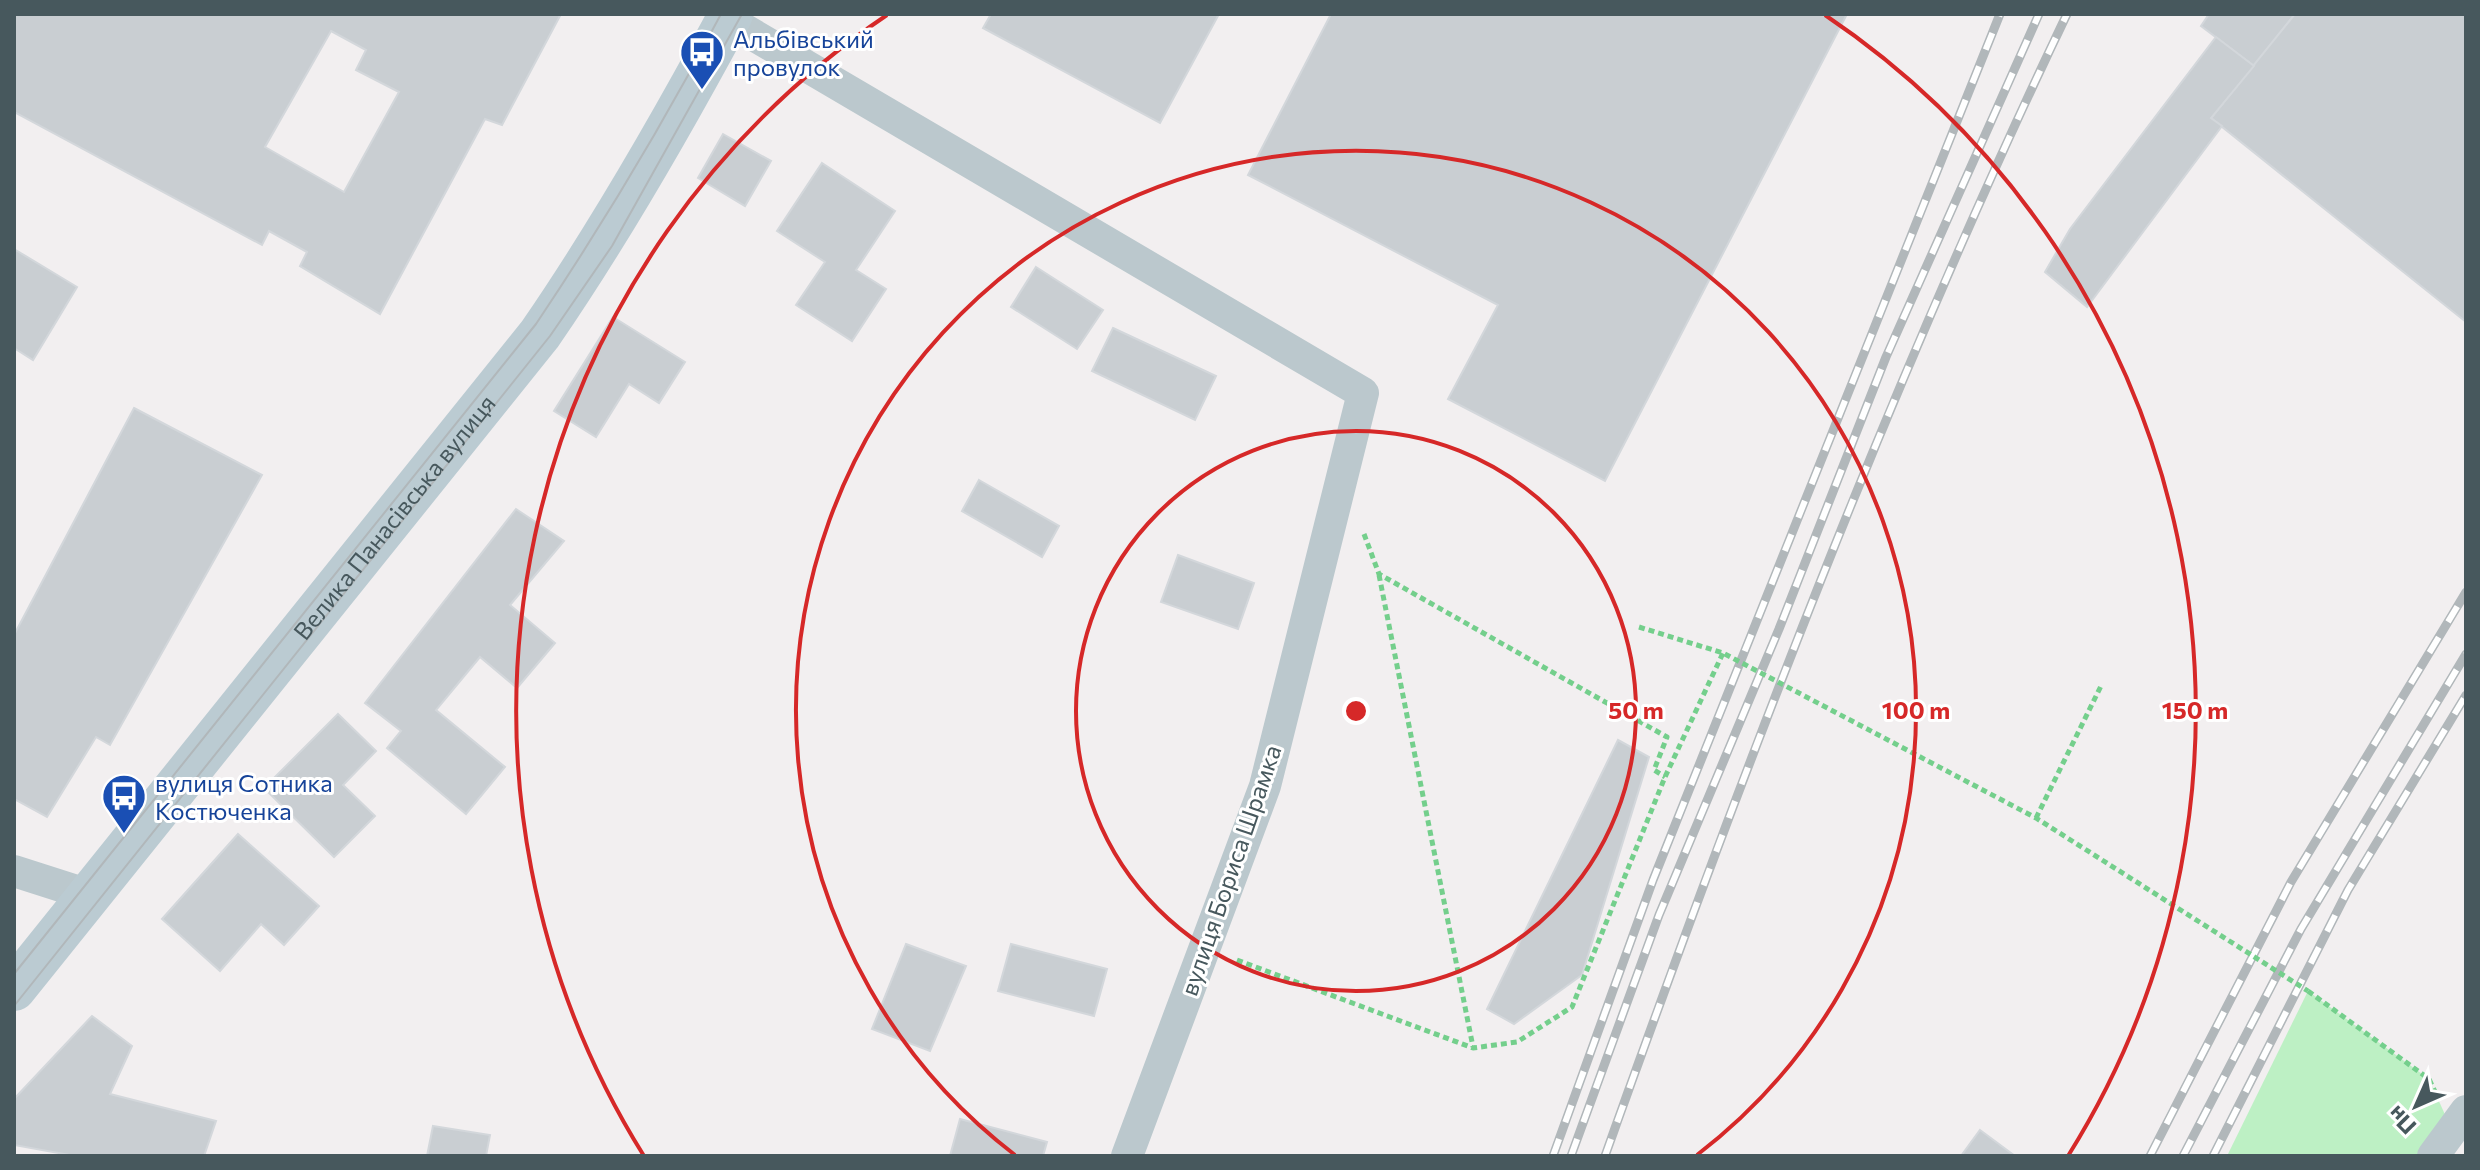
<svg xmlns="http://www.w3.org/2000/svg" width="2480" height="1170" font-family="Commissioner,sans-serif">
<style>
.green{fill:#bdf0c4}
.building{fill:#c9ced2;stroke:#d3d7db;stroke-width:2;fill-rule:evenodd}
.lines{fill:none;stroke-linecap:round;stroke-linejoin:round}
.path{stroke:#74cf8c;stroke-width:5;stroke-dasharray:6 4;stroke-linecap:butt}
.street{stroke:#bbc8cd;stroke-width:32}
.secondary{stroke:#bbcbd2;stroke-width:44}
.tram{stroke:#b1b7ba;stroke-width:2}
.rail-casing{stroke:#b1b7ba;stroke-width:9}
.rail{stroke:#fff;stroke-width:6;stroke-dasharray:18;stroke-linecap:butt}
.path-bridge{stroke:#74cf8c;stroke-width:5;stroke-dasharray:6 4;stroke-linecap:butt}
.ring{fill:none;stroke:#d62828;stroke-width:4}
.labels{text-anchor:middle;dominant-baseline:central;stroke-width:6;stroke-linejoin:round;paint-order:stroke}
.transit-label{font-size:24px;fill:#164399;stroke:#fff;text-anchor:start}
.street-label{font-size:24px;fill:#47585d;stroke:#fff}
.centre{fill:#d62828;stroke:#fff;stroke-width:4}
.ring-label{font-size:24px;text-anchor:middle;font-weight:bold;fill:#d62828;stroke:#fff;stroke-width:6;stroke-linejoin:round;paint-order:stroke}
</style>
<rect width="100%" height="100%" fill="#f2eff0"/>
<polygon class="green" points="2308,991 2429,1079 2451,1128 2433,1156 2227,1156"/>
<g class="building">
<path d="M 14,14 L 561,14 L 502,125 L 485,119 L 380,314 L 300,266 L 307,252 L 269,231 L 262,245 L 14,112 ZM 331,31 L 366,50 L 356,70 L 399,92 L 344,192 L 265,147 Z"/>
<polygon points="991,14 1219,14 1160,123 983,28"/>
<polygon points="1331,14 1847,14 1605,481 1448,399 1498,305 1248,175"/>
<polygon points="2209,14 2295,14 2254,66 2201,26"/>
<polygon points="2295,14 2466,14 2466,322 2211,118"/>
<polygon points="2216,37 2254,66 2211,118 2222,126 2087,307 2045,272 2070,229"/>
<polygon points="723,134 771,161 745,206 698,178"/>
<polygon points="822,163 895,211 856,270 886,289 852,341 796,305 825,262 777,231"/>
<polygon points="14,249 77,287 33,360 14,348"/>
<polygon points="1036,267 1103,310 1077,349 1011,307"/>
<polygon points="613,317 685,362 659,403 629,384 596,437 554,411"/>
<polygon points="1113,328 1216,376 1195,420 1092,371"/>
<polygon points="134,408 262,475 110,745 96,737 47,817 14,799 14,635"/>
<polygon points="979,480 1059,526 1042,557 962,511"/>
<polygon points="516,509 564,541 510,605 555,643 517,688 480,657 436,710 505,767 466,814 387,748 401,731 365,703"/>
<polygon points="1178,555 1254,583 1238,629 1161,602"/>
<polygon points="338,714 376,751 343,785 375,816 334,857 264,788"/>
<polygon points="1618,740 1649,757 1582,975 1514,1024 1487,1009"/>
<polygon points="238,834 319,906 284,945 261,924 220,971 162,919"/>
<polygon points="906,944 966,966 930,1051 872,1029"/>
<polygon points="1011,944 1107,969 1094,1016 998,991"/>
<polygon points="92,1016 132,1046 110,1094 216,1121 204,1156 75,1156 14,1145 14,1099"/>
<polygon points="960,1119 1047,1142 1043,1156 950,1156"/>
<polygon points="433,1126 490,1135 486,1156 427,1156"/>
<polygon points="1980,1130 2015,1156 1961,1156"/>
</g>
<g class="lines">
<g class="path">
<polyline points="1364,534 1379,574 1667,737 1654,770 1665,777"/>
<polyline points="1379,575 1473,1047"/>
<polyline points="2036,818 2101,686"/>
<polyline points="1237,960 1473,1048 1517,1042 1572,1007 1665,777 1723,653"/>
<polyline points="2308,991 2429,1079 2436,1094"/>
</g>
<g class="street">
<polyline points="728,20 1363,393 1265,786 1127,1156"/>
<polyline points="14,871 89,895"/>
<polyline points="2433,1156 2466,1111"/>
</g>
<path class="secondary" id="s1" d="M 14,989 L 540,334 C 611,231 672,124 731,14"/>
<g class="tram">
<path d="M 14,974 L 536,324 C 603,224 665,121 721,14"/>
<polyline points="14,1006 550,336 612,246 742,14"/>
</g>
<g class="rail-casing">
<g id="rail">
<polyline points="1553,1156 1653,880 2000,14"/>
<polyline points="1571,1156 1659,915 1779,629 1886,357 2039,14"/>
<path d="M 1605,1156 C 1743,770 1890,384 2067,14"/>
<polyline points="2150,1156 2291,882 2466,592"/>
<polyline points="2183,1156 2301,929 2466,654"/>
<polyline points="2213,1156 2348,890 2466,695"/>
</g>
</g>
<use href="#rail" class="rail"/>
<polyline class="path-bridge" points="1639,627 1723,653 2036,818 2308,991"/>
</g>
<g class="ring">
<circle cx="1356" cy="711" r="280"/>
<path d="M1015 1155A560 560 0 1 1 1697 1155"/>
<path d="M644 1156A839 839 0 0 1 887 15M1825 15A839 839 0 0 1 2068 1156"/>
</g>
<defs>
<g id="bus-pin" transform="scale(2.3)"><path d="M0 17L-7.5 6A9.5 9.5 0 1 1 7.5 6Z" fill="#1a4fb4" stroke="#fff"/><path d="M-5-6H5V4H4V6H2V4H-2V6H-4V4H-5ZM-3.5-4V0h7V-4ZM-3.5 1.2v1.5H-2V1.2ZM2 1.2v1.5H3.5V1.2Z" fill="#fff"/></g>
</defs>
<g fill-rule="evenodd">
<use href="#bus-pin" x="702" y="52"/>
<use href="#bus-pin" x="124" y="796"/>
</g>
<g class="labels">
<g class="transit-label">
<text x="733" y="38">Альбівський<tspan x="733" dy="28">провулок</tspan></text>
<text x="155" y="782">вулиця Сотника<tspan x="155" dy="28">Костюченка</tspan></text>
</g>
<g class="street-label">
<text stroke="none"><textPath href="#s1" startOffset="606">Велика Панасівська вулиця</textPath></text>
<text transform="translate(1230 870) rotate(-71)">вулиця Бориса Шрамка</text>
</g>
</g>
<circle cx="1356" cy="711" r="12" class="centre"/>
<g class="ring-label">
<text x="1636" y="719">50 m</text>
<text x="1916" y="719">100 m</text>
<text x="2195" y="719">150 m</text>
</g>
<rect width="2480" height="1170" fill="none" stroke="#47585d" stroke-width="32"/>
<g transform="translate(2416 1106) rotate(225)" stroke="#ffffff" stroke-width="6" paint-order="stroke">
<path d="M0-6L14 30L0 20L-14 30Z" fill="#47585d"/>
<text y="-12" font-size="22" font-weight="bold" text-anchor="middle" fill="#47585d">Пн</text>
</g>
</svg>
